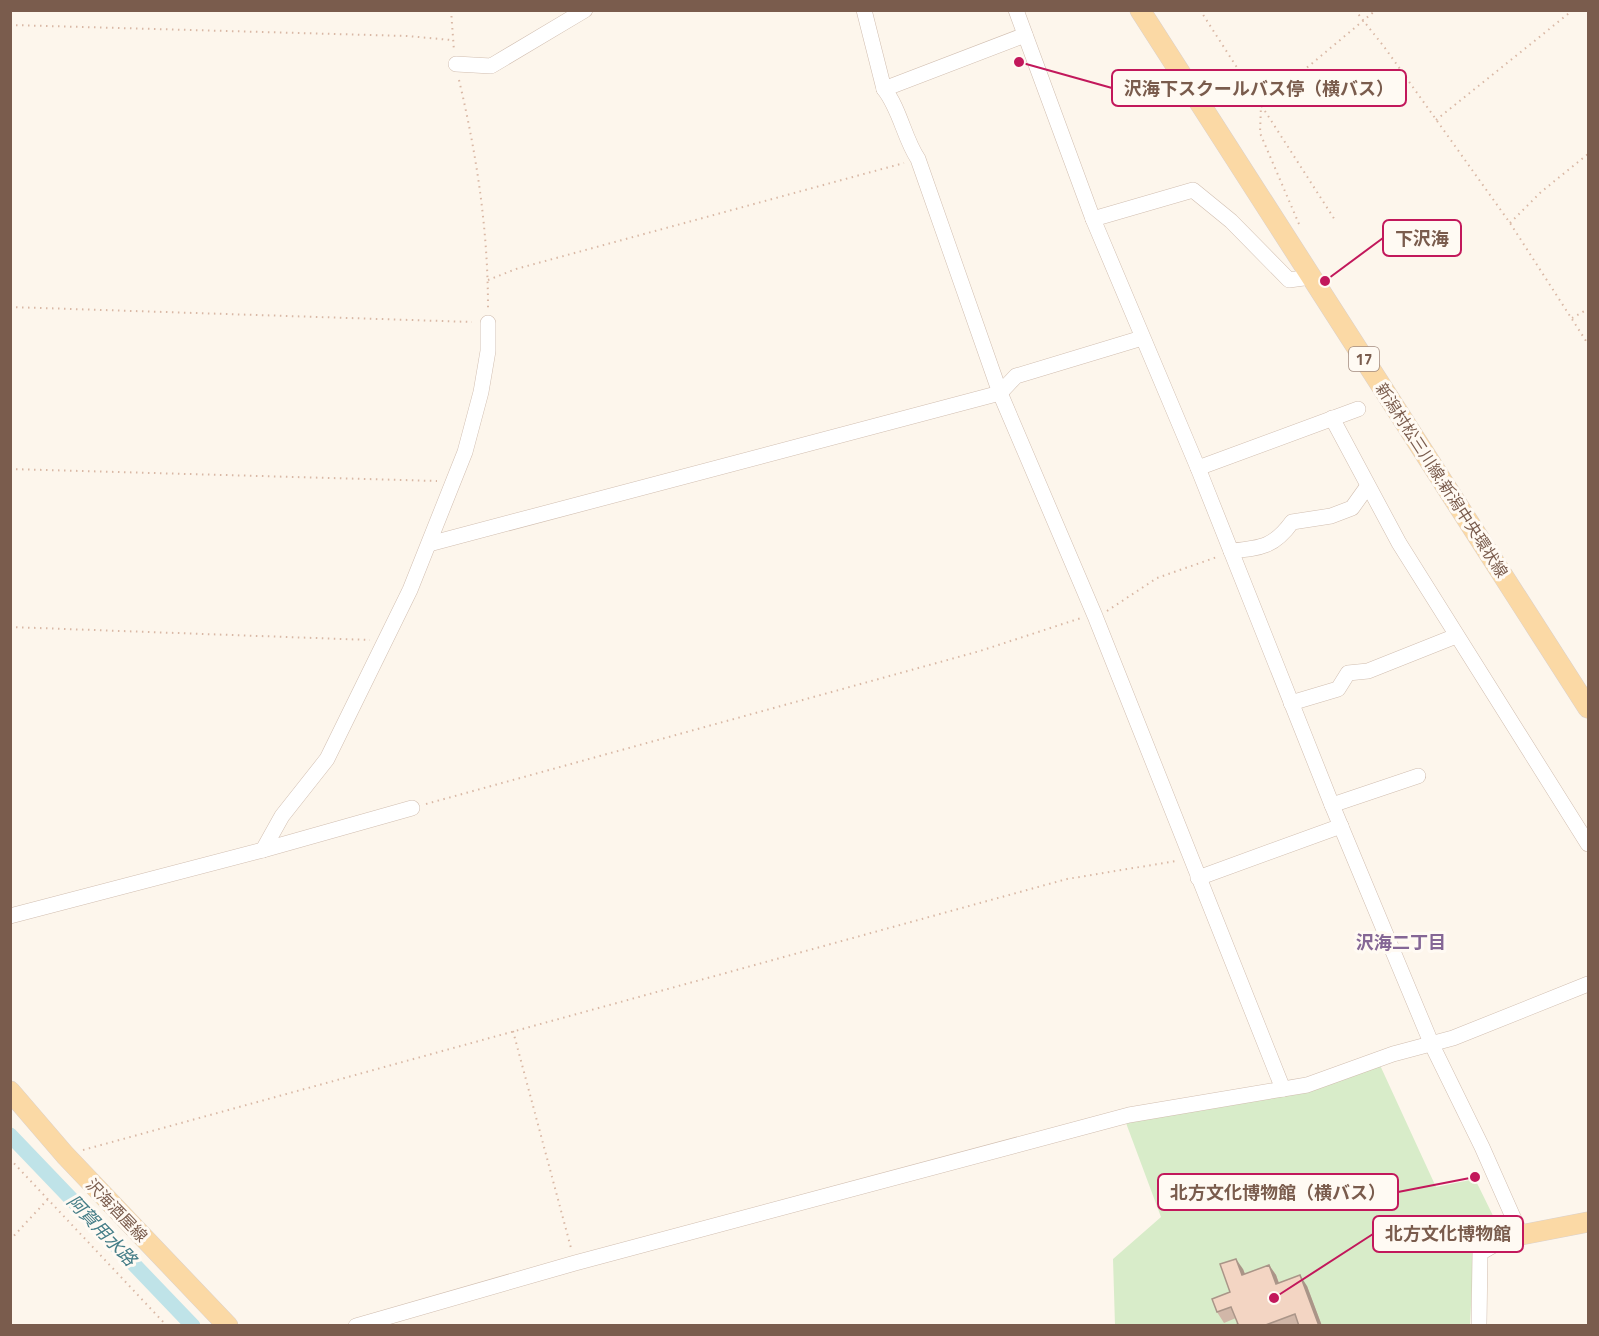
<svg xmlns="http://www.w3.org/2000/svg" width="1599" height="1336" font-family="'Titillium Web','Noto Sans JP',sans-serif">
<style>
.green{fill:#d8ecc9}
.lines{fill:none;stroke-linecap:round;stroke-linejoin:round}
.canal{stroke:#bfe3e8;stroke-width:15}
.minor-casing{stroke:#d1beb0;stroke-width:16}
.major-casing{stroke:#dad1cd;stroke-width:21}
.path{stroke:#d9b8a5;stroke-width:2;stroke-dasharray:1.5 4.5;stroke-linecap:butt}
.minor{stroke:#fff;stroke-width:15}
.major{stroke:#fbd9a5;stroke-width:20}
.wall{fill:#d1b7a8}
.shaded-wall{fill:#aa9588}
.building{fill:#f3d5c3;stroke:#aa9588;stroke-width:1.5}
.labels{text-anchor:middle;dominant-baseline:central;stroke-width:6;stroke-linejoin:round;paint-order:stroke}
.shield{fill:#fffaf3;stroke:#a28b7f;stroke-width:1.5}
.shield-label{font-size:15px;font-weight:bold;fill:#7a5c4d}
.street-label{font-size:16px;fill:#7a5c4d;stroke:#fffaf3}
.neighbourhood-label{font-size:18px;font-weight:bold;fill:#846695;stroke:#fffaf3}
.water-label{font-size:18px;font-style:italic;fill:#437c86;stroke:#fffaf3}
.leader{fill:none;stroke:#c2185b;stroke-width:2}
.callout-dot{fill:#c2185b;stroke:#fffaf3;stroke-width:2}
.callout{fill:#fffaf3;stroke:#c2185b;stroke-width:2}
.callout-label{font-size:18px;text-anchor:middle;font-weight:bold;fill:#7a5c4d}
</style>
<rect width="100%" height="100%" fill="#fdf6ec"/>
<polygon class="green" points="1379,1063 1436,1187 1475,1179 1501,1232 1474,1247 1470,1325 1115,1325 1113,1259 1161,1217 1126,1123"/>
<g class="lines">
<polyline class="canal" points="10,1135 193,1326"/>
<g class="minor-casing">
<g id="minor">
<path d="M 864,10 L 884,89 C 900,109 904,138 918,159 L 1000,393 L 1095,616 L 1283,1089"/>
<polyline points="1016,10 1093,219 1198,468 1332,805 1432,1045 1482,1147 1521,1235 1508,1237 1480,1253 1479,1326"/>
<polyline points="456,64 491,66 585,10"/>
<polyline points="884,89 1025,35"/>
<polyline points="1093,219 1193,190 1231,221 1289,280 1311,277"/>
<polyline points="1332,418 1399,543 1588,844"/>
<polyline points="1198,468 1358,409"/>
<polyline points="429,544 1000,393 1016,376 1142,338"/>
<path d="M 1231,551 C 1261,548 1274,547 1292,522 L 1331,516 L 1352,508 L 1367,487"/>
<polyline points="1291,703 1338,689 1348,673 1368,671 1456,636"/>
<polyline points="1332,805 1418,776"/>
<polyline points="263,850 282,816 327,759 410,590 465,452 481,392 488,351 488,323"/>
<polyline points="1198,878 1341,826"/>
<polyline points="10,916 263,850 412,808"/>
<polyline points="356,1326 575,1263 1129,1115 1307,1085 1393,1054 1453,1038 1588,984"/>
</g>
</g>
<g class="major-casing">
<g id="major">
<polyline points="1140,10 1588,708"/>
<polyline points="10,1091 65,1155 228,1326"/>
<polyline points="1521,1235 1588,1222"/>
</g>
</g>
<g class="path">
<polyline points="451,10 454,51"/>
<polyline points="1200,10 1335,220"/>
<polyline points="1355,10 1385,48 1510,223 1588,344"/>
<polyline points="10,25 407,36 451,40"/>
<path d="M 459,80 C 477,156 488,230 488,308"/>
<polyline points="1436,120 1573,10"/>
<polyline points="1510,223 1541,192 1588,154"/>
<polyline points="1299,224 1260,133 1261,106 1376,10"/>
<polyline points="488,280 516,269 904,163"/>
<polyline points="10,307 472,322"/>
<polyline points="1572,318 1588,309"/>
<polyline points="10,469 437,481"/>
<polyline points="1107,611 1157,578 1217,557"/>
<polyline points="10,627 370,640"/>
<polyline points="426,804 980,651 1081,618"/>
<polyline points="513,1031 571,1248"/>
<polyline points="83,1150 1067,879 1176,861"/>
<polyline points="10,1159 167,1326"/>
<polyline points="10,1240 48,1199"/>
</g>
<use href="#minor" class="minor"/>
<use href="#major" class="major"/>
</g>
<polygon class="wall" points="1269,1265 1276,1275 1279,1283 1307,1286 1322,1326 1233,1326 1238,1324 1236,1318 1224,1323 1217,1312 1230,1292 1243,1269 1245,1274"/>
<g class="shaded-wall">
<polygon points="1236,1259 1243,1269 1249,1285 1242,1275"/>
<polygon points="1269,1265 1276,1275 1283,1295 1276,1284"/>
<polygon points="1300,1275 1307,1286 1322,1326 1319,1326"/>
</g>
<polygon class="building" points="1236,1259 1242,1275 1269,1265 1276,1284 1300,1275 1319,1326 1299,1326 1295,1314 1263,1326 1233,1326 1238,1324 1231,1307 1217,1312 1212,1299 1230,1292 1220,1264"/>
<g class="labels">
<rect class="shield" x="1349" y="347" width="30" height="24" rx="4.5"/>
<g class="shield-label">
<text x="1364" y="359">17</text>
</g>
<g class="street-label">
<text transform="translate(1442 480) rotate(57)">新潟村松三川線;新潟中央環状線</text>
<text transform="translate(117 1210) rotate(46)">沢海酒屋線</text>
</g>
<g class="neighbourhood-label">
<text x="1401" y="942">沢海二丁目</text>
</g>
<g class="water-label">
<text transform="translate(102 1230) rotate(46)">阿賀用水路</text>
</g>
</g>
<path class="leader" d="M1019 62L1112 88M1325 281L1383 238M1475 1177L1398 1192M1274 1298L1373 1234"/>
<g class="callout-dot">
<circle cx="1019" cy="62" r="6"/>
<circle cx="1325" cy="281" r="6"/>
<circle cx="1475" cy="1177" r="6"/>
<circle cx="1274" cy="1298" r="6"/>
</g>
<g class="callout">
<rect x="1112" y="70" width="294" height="36" rx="6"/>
<rect x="1383" y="220" width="78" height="36" rx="6"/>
<rect x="1158" y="1174" width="240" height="36" rx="6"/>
<rect x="1373" y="1216" width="150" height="36" rx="6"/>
</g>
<g class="callout-label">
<text x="1259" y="95">沢海下スクールバス停（横バス）</text>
<text x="1422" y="245">下沢海</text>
<text x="1278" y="1199">北方文化博物館（横バス）</text>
<text x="1448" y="1240">北方文化博物館</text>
</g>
<rect width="1599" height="1336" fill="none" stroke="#7a5c4d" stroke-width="24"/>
</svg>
